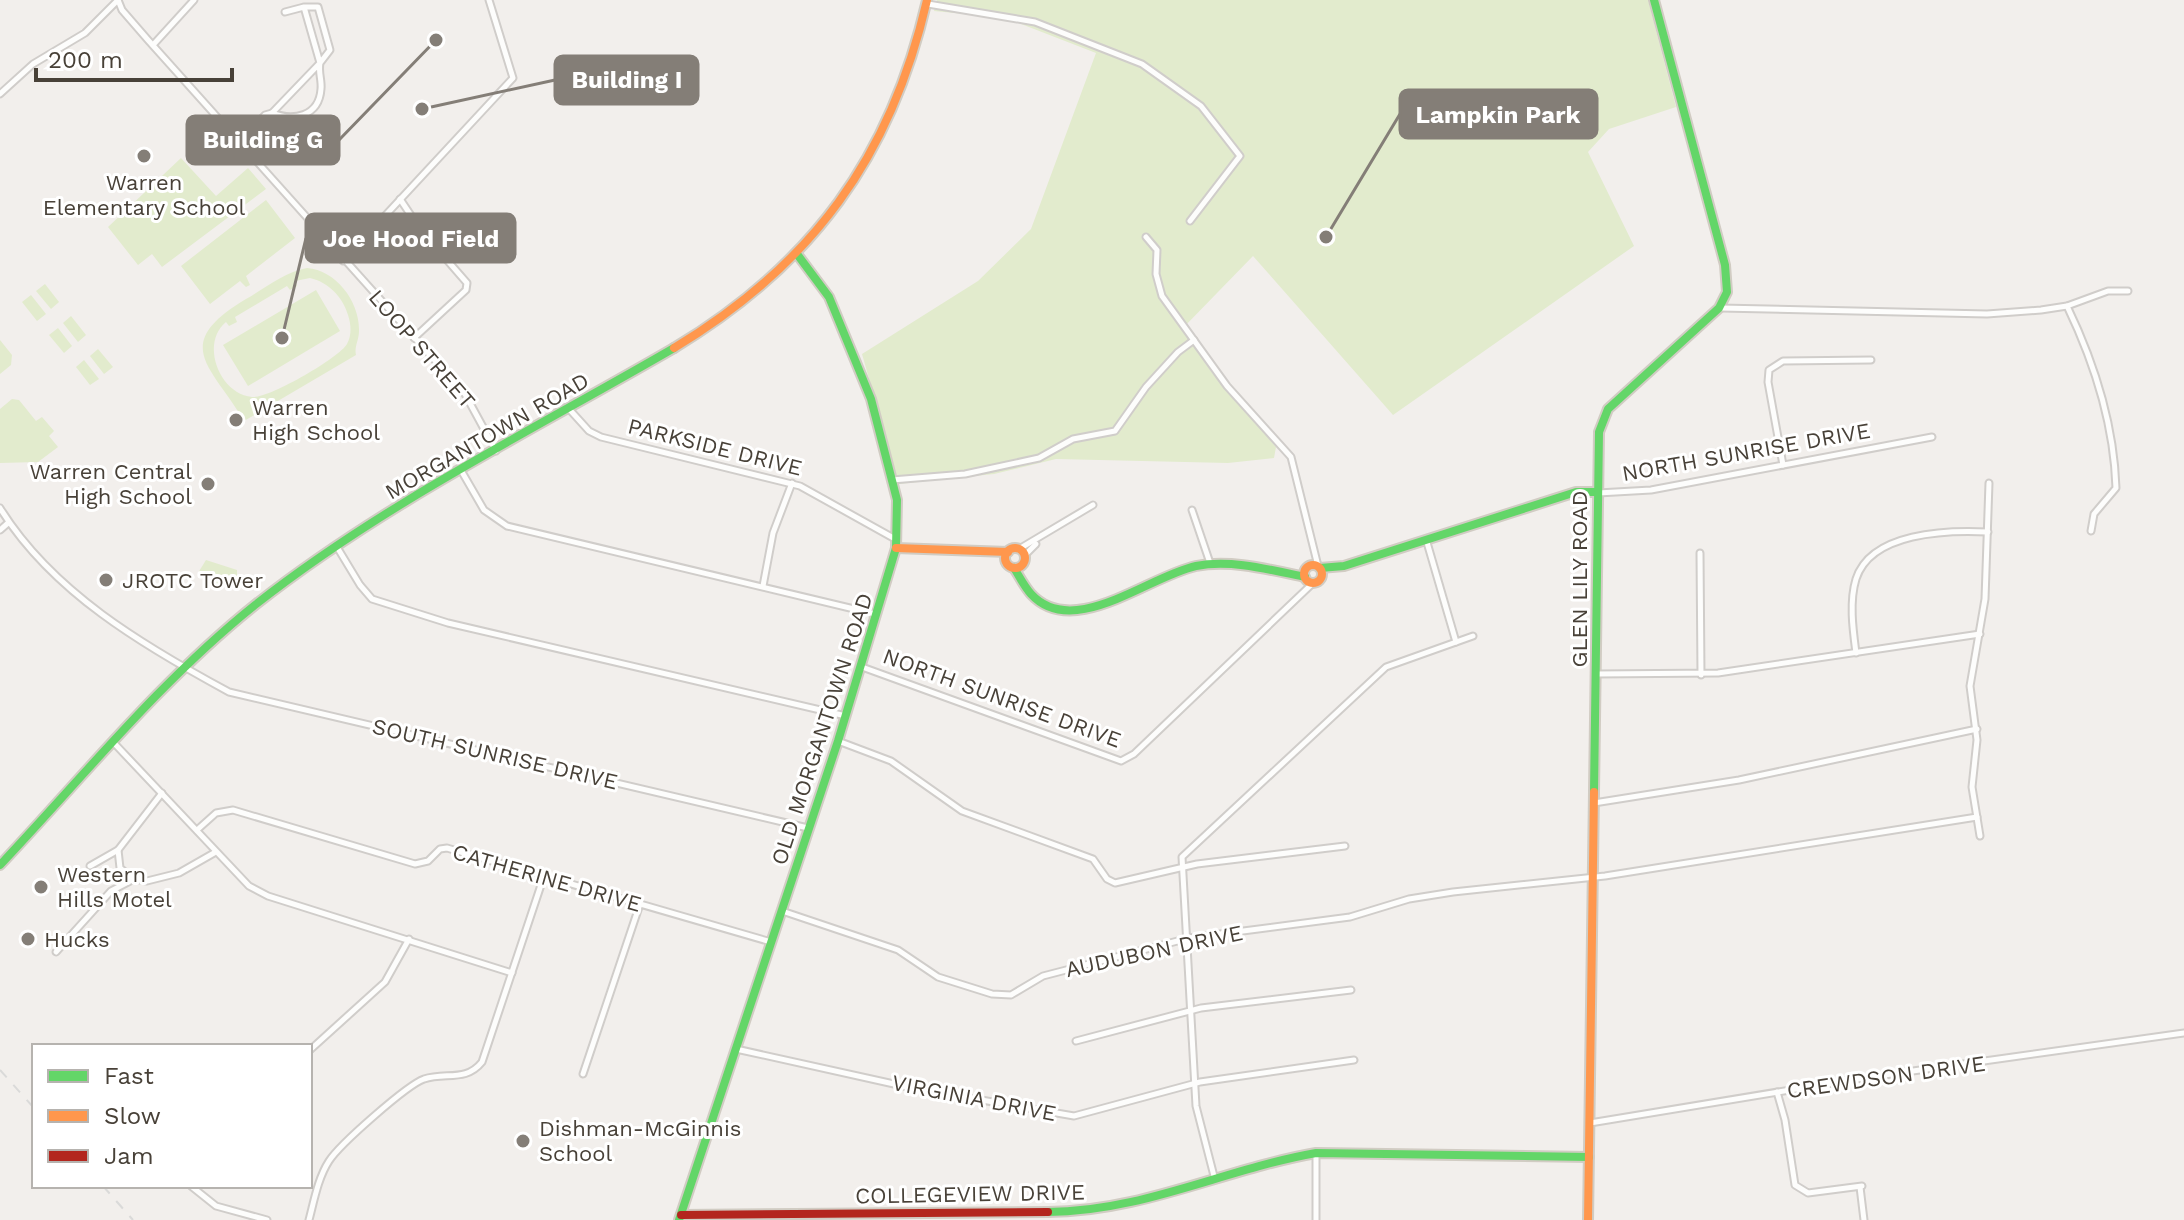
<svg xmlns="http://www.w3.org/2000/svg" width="2184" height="1220" font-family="'Work Sans',sans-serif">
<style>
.green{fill:#e2ebcd;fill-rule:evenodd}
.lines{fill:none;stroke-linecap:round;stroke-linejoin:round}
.street-casing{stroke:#d0cdca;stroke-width:9}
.fast-casing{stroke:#d1ccc3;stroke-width:12}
.slow-casing{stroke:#d1ccc3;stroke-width:12}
.jam-casing{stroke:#d1ccc3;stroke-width:12}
.street{stroke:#fdfdfc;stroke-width:5}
.fast{stroke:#63d668;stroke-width:8}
.slow{stroke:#ff974d;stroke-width:8}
.jam{stroke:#b3261e;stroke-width:8}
.rail{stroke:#dadad9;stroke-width:2;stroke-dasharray:10 10;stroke-linecap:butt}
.poi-dot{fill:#847e77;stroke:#fff;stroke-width:3}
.labels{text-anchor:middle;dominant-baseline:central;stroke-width:6;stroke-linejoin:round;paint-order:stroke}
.poi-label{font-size:22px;fill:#484138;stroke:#fff;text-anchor:start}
.street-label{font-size:22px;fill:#484138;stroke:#fff}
.leader{fill:none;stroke:#847e77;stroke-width:3}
.callout-dot{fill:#847e77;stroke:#fff;stroke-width:3}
.callout{fill:#847e77;stroke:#847e77;stroke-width:3}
.callout-label{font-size:24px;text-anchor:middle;font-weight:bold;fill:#fff}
</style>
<rect width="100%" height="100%" fill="#f2efec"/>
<g class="green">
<polygon points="937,0 1648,0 1676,107 1609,129 1588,152 1634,246 1393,415 1253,256 1182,329 1213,374 1276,447 1274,458 1228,463 1056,459 994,474 899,484 862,354 978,281 1031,229 1096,53 1006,18 934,11"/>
<polygon points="181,158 216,196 248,168 266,189 162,267 152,254 138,265 108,227"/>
<polygon points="266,200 295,238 246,276 250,285 246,287 240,281 210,304 181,266"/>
<path d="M 307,268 C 336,270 360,302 359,331 C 359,340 354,347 356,355 L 244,421 C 212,366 169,345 246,299 C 265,288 285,272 307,268 ZM 310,278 C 328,282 343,297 348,315 C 351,324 352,335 347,344 C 339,358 268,399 252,397 C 219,394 200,343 226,322 L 229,326 L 237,322 L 235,317 L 287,286 L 290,290 L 297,286 L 295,281 Z"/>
<polygon points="45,284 59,302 51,309 36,291"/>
<polygon points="316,290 340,331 248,386 223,345"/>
<polygon points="31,295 46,314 37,321 22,302"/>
<polygon points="71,316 86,335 78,342 63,323"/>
<polygon points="58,328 72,346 64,353 49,335"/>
<polygon points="0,340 12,355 11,365 0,374"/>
<polygon points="98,349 113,367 104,374 90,356"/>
<polygon points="84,360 99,379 90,385 76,367"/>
<polygon points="12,399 19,400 36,421 42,417 54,431 49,436 58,447 38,462 0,463 0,409"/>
<polygon points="206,560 237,570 237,576 223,586 208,586 198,573"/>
</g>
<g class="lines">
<g class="street-casing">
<g id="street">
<polyline points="118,0 122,10 148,40 465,394 496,451"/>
<polyline points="928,4 1035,22 1142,64 1201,106 1240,156 1190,221"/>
<path d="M 285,12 L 304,7 L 320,63 L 272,113 C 293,121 319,117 321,89 C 322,80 318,72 320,63 L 330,50 L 318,7 L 304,7"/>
<polyline points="153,45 194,0"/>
<polyline points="0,94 33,64 85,33 118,0"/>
<polyline points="239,142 265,115 272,113 245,148"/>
<polyline points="400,199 420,229 467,283 466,290 414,338"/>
<polyline points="1146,237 1157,250 1156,274 1162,296 1227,386 1291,457 1318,566"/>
<polyline points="343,261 513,78 489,0"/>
<path d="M 2067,306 C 2094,362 2114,426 2116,488 L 2094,514 L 2091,531"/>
<polyline points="1720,308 1987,314 2041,310 2067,306 2108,291 2128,291"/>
<polyline points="570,410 589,431 601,437 800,486 897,540"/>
<polyline points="1783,465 1768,382 1769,370 1783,361 1871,360"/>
<polyline points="462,472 484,510 507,526 875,614"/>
<polyline points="892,480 965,474 1039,458 1073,439 1115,431 1146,387 1178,352 1194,340"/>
<polyline points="1598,493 1651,490 1932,437"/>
<path d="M 0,508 C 52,592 144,646 229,692 L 808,828"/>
<polyline points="1192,510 1210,563"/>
<polyline points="0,530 8,523"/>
<polyline points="1426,539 1456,642"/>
<polyline points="337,547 360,585 372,599 448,623 846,716"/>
<polyline points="1019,549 1093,505"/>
<polyline points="1700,553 1701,675"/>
<polyline points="1024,556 1036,544"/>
<polyline points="763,586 773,533 792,483"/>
<path d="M 1856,653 C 1853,630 1849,602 1856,579 C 1871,532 1947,530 1988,532"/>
<polyline points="862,667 1121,761 1134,754 1313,583"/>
<polyline points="1596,674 1718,673 1980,634"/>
<polyline points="838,741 891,761 962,811 1093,859 1107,879 1115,883 1197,864 1345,846"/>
<polyline points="114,743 249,886 268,896 512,973"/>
<polyline points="1594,803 1739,780 1977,729"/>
<polyline points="197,830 216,813 233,810 415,864 428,861 440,849 447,848 771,942"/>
<polyline points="1980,836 1972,787 1977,740 1970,686 1985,599 1989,483"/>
<polyline points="118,850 120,868 133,879"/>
<polyline points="90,866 118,850 162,793"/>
<polyline points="782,911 898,950 938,977 992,994 1011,995 1043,976 1189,938 1350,917 1409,899 1453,892 1605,876 1977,817"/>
<polyline points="56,952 111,891 134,879 147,881 179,873 214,853"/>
<polyline points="1076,1041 1201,1008 1351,990"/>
<polyline points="736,1049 912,1088 1074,1116 1200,1082 1354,1060"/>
<polyline points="310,1050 385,982 409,939"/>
<polyline points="583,1074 640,904"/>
<polyline points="1777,1092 1785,1120 1795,1185 1808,1193 1862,1186"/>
<polyline points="1590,1123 1863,1078 2184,1033"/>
<polyline points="1215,1180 1196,1106 1182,857 1386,667 1473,636"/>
<polyline points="191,1186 216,1206 267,1220"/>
<polyline points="1860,1187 1864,1220"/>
<path d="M 309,1220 C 314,1201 318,1178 329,1161 C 340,1144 407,1085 424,1079 C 446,1072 466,1082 482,1062 L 544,876"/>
<polyline points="1316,1220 1316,1153"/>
</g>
</g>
<g class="fast-casing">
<g id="fast">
<path d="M 1014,568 C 1019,576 1024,586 1031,594 C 1073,640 1149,576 1196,566 C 1231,559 1271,570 1305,577"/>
<polyline points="1320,568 1344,566 1576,492 1597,492"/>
<polyline points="1594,792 1599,432 1608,409 1719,308 1727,292 1725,265 1654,0"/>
<path d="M 0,865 C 83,777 160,681 255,605 C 383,504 533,430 674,348"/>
<path d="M 1048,1212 C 1141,1212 1225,1169 1316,1153 L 1589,1157"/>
<polyline points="679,1220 838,741 896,548 897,500 871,399 829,297 797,254"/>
</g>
</g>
<g class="slow-casing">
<g id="slow">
<path d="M 674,348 C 812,265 891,157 927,0"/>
<polyline points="896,548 1008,552"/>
<circle cx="1015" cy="558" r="10"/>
<circle cx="1313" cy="574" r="9"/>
<polyline points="1588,1220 1594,792"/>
</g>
</g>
<g class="jam-casing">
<polyline id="jam" points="681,1215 1048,1212"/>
</g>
<use href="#street" class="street"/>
<use href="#fast" class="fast"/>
<use href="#slow" class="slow"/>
<use href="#jam" class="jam"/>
<g class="rail">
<polyline points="0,1070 34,1108"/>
<polyline points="103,1186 133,1220"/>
</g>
</g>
<g class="poi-dot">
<circle cx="144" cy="156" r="8"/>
<circle cx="236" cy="420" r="8"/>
<circle cx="208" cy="484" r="8"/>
<circle cx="106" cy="580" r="8"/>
<circle cx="41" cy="887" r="8"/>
<circle cx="28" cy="939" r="8"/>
<circle cx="523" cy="1141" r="8"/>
</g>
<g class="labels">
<g class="poi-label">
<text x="144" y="182" text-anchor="middle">Warren<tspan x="144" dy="25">Elementary School</tspan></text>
<text x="252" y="407">Warren<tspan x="252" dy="25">High School</tspan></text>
<text x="192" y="471" text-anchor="end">Warren Central<tspan x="192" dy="25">High School</tspan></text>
<text x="122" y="580">JROTC Tower</text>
<text x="57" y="874">Western<tspan x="57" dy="25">Hills Motel</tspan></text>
<text x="44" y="939">Hucks</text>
<text x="539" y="1128">Dishman-McGinnis<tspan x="539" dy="25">School</tspan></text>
</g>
<g class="street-label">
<text transform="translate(422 349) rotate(49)">LOOP STREET</text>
<text transform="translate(487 436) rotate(-30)">MORGANTOWN ROAD</text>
<text transform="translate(715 447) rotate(14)">PARKSIDE DRIVE</text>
<text transform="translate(1746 452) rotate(-10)">NORTH SUNRISE DRIVE</text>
<text transform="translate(1579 579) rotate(-90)">GLEN LILY ROAD</text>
<text transform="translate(1002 698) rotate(20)">NORTH SUNRISE DRIVE</text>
<text transform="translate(822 729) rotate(-72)">OLD MORGANTOWN ROAD</text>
<text transform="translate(495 754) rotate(13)">SOUTH SUNRISE DRIVE</text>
<text transform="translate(547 878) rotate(16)">CATHERINE DRIVE</text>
<text transform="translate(1154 951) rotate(-12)">AUDUBON DRIVE</text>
<text transform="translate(1886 1077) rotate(-8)">CREWDSON DRIVE</text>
<text transform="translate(974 1098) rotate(11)">VIRGINIA DRIVE</text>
<text transform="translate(970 1194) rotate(-1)">COLLEGEVIEW DRIVE</text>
</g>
</g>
<path class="leader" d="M422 109L555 80M1326 237L1400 114M436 40L339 140M282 338L306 238"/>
<g class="callout-dot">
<circle cx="422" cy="109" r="8"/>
<circle cx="1326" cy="237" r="8"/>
<circle cx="436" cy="40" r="8"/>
<circle cx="282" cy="338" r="8"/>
</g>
<g class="callout">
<rect x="555" y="56" width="143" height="48" rx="8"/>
<rect x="1400" y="90" width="197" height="48" rx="8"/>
<rect x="187" y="116" width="152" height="48" rx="8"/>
<rect x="306" y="214" width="209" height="48" rx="8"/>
</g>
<g class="callout-label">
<text x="627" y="88">Building I</text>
<text x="1498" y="123">Lampkin Park</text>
<text x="263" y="148">Building G</text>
<text x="411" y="247">Joe Hood Field</text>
</g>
<rect x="32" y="1044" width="280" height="144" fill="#ffffff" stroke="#b6b3af" stroke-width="2"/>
<rect x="48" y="1070" width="40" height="12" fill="#63d668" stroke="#b6b3af" stroke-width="2"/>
<text x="104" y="1084" font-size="24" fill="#484138">Fast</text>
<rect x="48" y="1110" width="40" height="12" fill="#ff974d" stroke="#b6b3af" stroke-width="2"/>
<text x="104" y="1124" font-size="24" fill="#484138">Slow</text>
<rect x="48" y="1150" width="40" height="12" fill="#b3261e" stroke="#b6b3af" stroke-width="2"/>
<text x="104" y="1164" font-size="24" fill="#484138">Jam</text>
<path d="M36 68v12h196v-12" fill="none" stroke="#484138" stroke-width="4"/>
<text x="48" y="68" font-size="24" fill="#484138" stroke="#ffffff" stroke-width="6" paint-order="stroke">200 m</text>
</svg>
